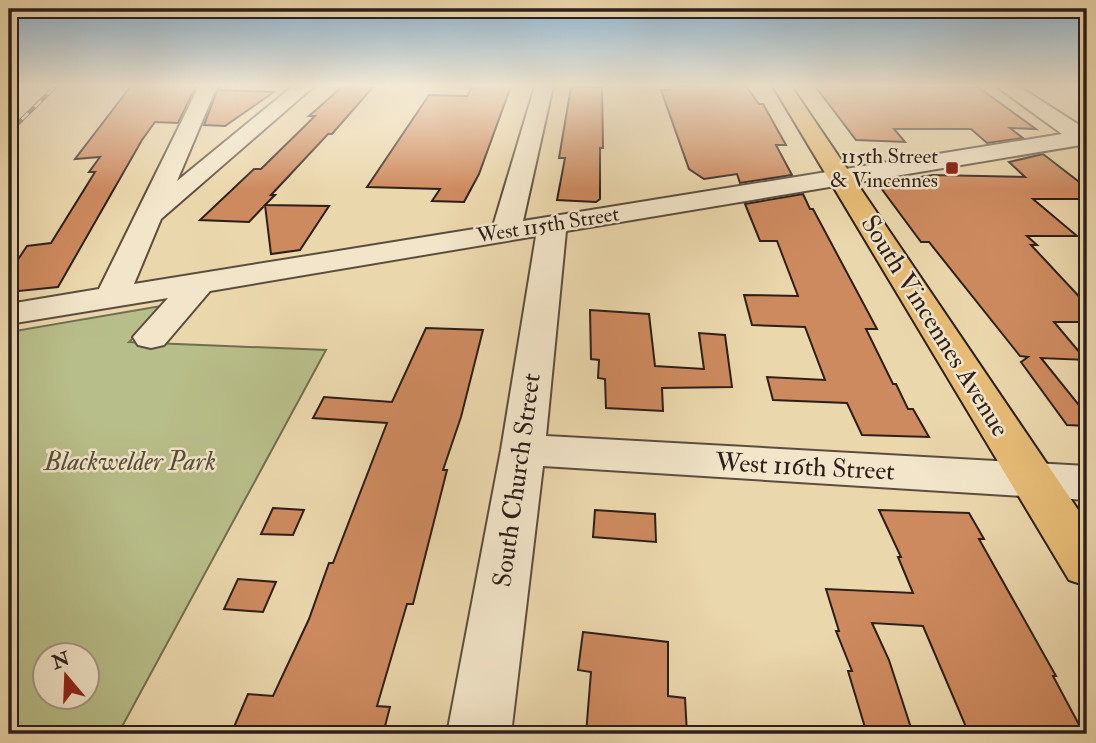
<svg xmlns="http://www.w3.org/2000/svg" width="1096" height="743" font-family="'IM FELL Double Pica',serif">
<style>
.green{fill:#b8be89;stroke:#726e52;stroke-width:2;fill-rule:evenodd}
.building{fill:#ce8a5f;stroke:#2c1f1a;stroke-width:2}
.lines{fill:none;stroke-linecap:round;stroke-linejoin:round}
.minor-casing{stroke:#5c4d3e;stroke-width:4}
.major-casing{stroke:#2c1f1a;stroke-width:4}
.minor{fill:#f2e5c9;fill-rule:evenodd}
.major{fill:#e6bc76;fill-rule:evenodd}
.rail-casing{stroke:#2c1f1a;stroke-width:4.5}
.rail{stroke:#f2e5c9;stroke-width:2.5;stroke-dasharray:9;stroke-linecap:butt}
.poi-dot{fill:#8f2418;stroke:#f2e5c9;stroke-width:2.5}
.labels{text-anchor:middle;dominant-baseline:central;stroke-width:5;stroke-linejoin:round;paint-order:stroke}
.far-poi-label{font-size:21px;fill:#2c1f1a;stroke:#f2e5c9;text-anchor:end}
.far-street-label{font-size:21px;fill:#2c1f1a;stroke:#f2e5c9}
.street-label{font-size:26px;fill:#2c1f1a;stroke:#f2e5c9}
.park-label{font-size:26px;font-style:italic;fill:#564f3b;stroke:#f2e5c9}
</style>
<rect width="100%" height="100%" fill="#ebd7ac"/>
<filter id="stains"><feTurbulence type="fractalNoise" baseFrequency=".00286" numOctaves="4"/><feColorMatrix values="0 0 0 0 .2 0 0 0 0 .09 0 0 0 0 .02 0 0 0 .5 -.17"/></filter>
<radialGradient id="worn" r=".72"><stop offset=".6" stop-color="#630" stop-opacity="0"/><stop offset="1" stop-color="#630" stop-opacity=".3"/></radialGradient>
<path class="green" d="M 167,305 L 129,342 L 326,350 L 118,734 L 9,734 L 9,332 ZM 46,656 L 88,656 L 88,698 L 46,698 Z"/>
<g class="building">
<polygon points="131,86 196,86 178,123 155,122 142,140 58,287 9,292 9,273 27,246 51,243 95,172 89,172 100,157 75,159"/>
<polygon points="219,86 221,90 274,92 225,126 204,125"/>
<polygon points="343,86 374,86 332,134 328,134 271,195 275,195 265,205 329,206 300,250 271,254 265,205 249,222 200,220 254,169 261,169 315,116 309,116"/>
<polygon points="473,86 511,86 479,174 464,202 432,201 440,189 367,187 429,95 467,96"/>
<polygon points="669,86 746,86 759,104 763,104 786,145 776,145 792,175 740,183 737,174 704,179 689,169 661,90 670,90"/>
<polygon points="815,86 978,87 1036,129 1010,128 1023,138 987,143 971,129 894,129 905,142 856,140"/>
<polygon points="571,87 602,87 603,148 600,148 600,199 596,202 557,200 565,158 559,158"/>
<polygon points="1043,154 1087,188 1087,199 1033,199 1077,236 1027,236 1037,245 1031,245 1087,305 1087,322 1054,322 1086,360 1041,358 1087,415 1087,426 1067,425 1021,362 1028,357 1020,356 929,242 921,242 878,184 933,175 1025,177 1009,162"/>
<polygon points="803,194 810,209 813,209 877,329 866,329 893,384 896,384 908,409 913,409 929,437 862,435 847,403 773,400 767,377 825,380 805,327 752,325 744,295 798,296 777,241 760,241 745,204"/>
<polygon points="590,310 649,314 655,366 704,369 699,333 725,335 732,387 662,388 663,411 606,408 605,379 598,378 599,360 591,359"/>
<polygon points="426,328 483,330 461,417 443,470 447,470 413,604 407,604 377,706 390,707 383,734 231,734 248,694 273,696 309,619 329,563 333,563 387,423 313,418 324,397 392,402"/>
<polygon points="273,508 304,510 293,535 261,534"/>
<polygon points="595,510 655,514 656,542 593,537"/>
<polygon points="879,510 969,513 984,539 979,539 1056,676 1053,676 1084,734 969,734 923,626 872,623 889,660 913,734 867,734 848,671 852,671 836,631 839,631 826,589 913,593 898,557 901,557"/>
<polygon points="238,579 276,582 263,612 224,609"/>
<polygon points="583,632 668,642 668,696 685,698 687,734 586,734 591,672 578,670"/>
</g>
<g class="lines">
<g class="minor-casing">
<polygon id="minor" points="199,86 217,86 177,181 293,86 314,86 161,219 134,284 493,226 535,86 553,86 523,221 1062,134 996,86 1018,86 1087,130 1087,144 566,231 546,436 1087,466 1087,500 543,466 511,734 447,734 501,450 536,236 210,291 164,345 151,348 138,345 133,337 168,298 9,324 9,304 99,289"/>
</g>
<g class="major-casing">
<polygon id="major" points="773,86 791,86 1087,523 1087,586 1069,580"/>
</g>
<use href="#minor" class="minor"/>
<use href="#major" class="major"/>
<g class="rail-casing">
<polyline id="rail" points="9,132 56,86"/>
</g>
<use href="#rail" class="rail"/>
</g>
<linearGradient id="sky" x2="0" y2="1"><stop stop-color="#8bb5d4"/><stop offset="0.45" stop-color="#f6edda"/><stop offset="1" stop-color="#f6edda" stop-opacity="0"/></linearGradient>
<rect width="1096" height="190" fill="url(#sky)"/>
<rect class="poi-dot" x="945" y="161" width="14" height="14" rx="3.5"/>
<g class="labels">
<g class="far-poi-label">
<text x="938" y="156">115th Street<tspan x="938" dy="24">&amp; Vincennes</tspan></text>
</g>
<g class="far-street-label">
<text transform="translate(548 225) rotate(-9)">West 115th Street</text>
</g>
<g class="street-label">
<text transform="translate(935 326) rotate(58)">South Vincennes Avenue</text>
<text transform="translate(805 467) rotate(3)">West 116th Street</text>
<text transform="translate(517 480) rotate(-82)">South Church Street</text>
</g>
<g class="park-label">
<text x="130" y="462">Blackwelder Park</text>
</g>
</g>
<rect width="1096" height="743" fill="none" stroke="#ebd7ac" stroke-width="35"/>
<rect x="10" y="10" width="1075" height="722" fill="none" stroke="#2c1f1a" stroke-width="3.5"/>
<rect x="18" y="18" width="1061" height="708" fill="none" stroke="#2c1f1a" stroke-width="2"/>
<g transform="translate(66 676) rotate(341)"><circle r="33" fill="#f2e5c9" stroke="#a39683" stroke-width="2"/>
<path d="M0-5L12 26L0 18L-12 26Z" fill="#8f2418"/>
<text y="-10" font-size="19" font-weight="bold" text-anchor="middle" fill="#2c1f1a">N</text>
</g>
<rect width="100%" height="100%" filter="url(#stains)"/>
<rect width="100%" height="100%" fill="url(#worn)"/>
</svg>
